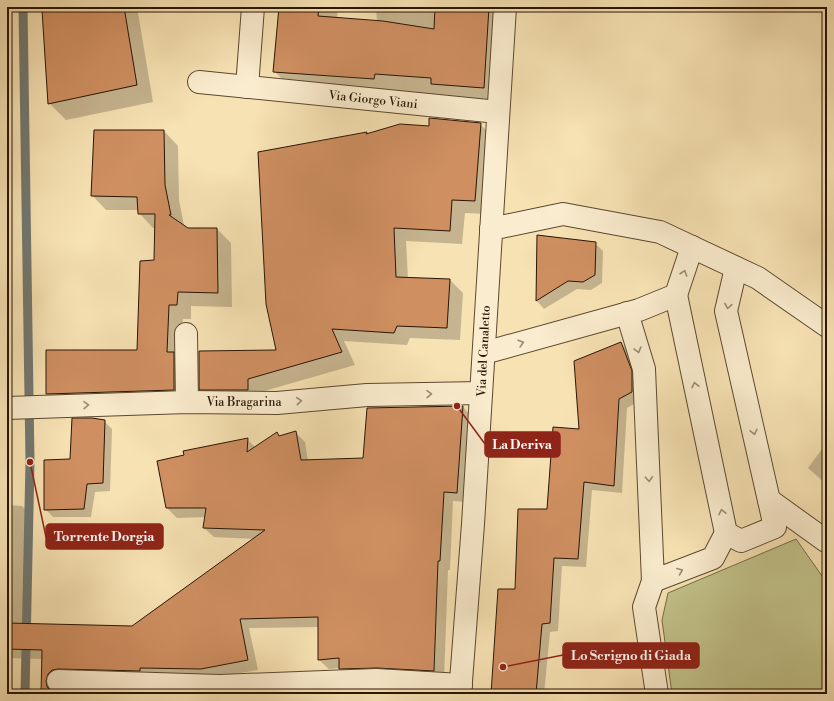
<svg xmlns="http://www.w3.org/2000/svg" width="834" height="701" font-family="'Libre Bodoni',serif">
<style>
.green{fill:#c2c289;stroke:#756c47}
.shadow{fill:#0003}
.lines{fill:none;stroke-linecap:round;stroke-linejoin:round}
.stream{stroke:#727870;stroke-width:9}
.building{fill:#cf8f61;stroke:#281505}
.minor-casing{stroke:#5c4830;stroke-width:24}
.minor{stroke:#faecce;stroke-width:22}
.oneway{stroke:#9c8b74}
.labels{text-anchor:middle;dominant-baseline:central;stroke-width:3;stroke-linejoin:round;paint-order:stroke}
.street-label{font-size:12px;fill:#281505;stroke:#faecce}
.leader{fill:none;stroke:#8f2418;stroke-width:1.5}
.callout-dot{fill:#8f2418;stroke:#faecce;stroke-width:1.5}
.callout{fill:#8f2418;stroke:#8f2418;stroke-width:1.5}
.callout-label{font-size:13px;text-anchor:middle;font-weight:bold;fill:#fff}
</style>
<rect width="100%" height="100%" fill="#f7e2b3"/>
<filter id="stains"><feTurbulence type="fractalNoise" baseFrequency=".005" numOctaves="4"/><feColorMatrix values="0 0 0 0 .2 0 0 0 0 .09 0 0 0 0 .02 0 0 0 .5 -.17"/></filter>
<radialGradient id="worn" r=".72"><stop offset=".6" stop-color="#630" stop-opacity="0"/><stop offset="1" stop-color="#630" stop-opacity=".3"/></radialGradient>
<polygon class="green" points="796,539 827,583 827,694 672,694 662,620 668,593"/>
<g class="shadow">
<polygon points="76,7 137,7 153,102 66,120 49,103"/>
<polygon points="277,7 338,7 337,19 377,22 376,7 509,7 502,105 450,101 444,95 292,89 274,71 280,14 277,11"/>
<polygon points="480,124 493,137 488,214 465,213 462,244 406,241 408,278 450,280 463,293 460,340 410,338 407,345 344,341 355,365 261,392 261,403 213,402 200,389 277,351 366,133 368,135 430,127"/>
<polygon points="164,131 178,146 179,200 184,226 188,229 217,229 231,243 232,307 191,306 191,319 183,319 181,360 188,404 61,408 47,394 138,351 155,261 156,228 153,228 139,213 139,210 106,210 92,195"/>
<polygon points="538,236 595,243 603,251 602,283 591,290 577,289 544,309 537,301"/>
<polygon points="621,343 629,352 640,401 627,408 622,493 592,490 586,567 562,566 558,631 550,632 544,694 492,694 516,590 580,430"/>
<polygon points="463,407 472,417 466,502 453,501 450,570 448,570 444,680 392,677 382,667 362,666 329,669 319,660 319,627 249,628 258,670 235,674 235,683 57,685 56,694 42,694 43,659 7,658 7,505 22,506 32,516 29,624 133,627 255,539 214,537 204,528 206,517 177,518 167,508 247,439 255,447 277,433 280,437 295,432 305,442 308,461 363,459"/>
<polygon points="104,421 112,429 110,491 95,492 91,517 53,517 45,509"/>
<polygon points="827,442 827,485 808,468"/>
</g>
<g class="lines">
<polyline class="stream" points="23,7 30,462 25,694"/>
</g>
<g class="building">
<polygon points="71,7 124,7 137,85 48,104 42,10"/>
<polygon points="279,7 319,7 318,16 383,21 434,29 435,7 489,7 484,88 431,84 431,78 375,74 374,79 273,72"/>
<polygon points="429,118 481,123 475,201 452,200 450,231 394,228 396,277 450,279 447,328 397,326 394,333 332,329 342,352 248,379 248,390 199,390 199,351 276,350 266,304 258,152 367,132 366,134 400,124 429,126"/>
<polygon points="94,130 164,130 165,185 171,215 169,215 188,228 217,228 218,293 178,292 177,305 169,305 167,352 174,352 174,390 46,394 46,350 137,350 140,261 154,260 155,214 138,214 137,197 91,196"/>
<polygon points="537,235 596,242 595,275 583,282 568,281 536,301"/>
<polygon points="621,342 632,371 632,392 619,399 614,486 584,482 578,559 554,558 550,623 542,624 536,694 491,694 498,589 515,589 518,509 547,509 553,427 579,429 574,361"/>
<polygon points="463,406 457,493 444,492 440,561 438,561 434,671 377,668 339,669 339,658 318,660 318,617 240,619 248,660 201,669 140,668 140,671 58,669 52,670 48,674 46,681 47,687 51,691 74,694 41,694 42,650 7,649 7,623 132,626 265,530 203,528 206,508 166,508 157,461 184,455 183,451 248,438 247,452 277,432 279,436 296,431 301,460 363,458 367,408"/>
<polygon points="72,418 92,418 105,420 103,483 87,484 84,509 44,510 44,460 70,459"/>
</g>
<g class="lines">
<g class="minor-casing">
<g id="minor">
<polyline points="199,82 498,112"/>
<polyline points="247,87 253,7"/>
<polyline points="491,229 563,214 660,232 758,278 827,326"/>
<polyline points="676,295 726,533 741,541 775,527 726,311 736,268"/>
<polyline points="627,313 644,369 653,581 713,558 726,533"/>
<polyline points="186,334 187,402"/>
<polyline points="484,353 639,310 676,295 692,247"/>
<polyline points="7,408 187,402 277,403 367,395 481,393"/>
<polyline points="769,500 826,541"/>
<polyline points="653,581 644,607 657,694"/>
<polyline points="58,681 220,686 376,680 461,685"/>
<polyline points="460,694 473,524 505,7"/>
</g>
</g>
<use href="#minor" class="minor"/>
</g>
<defs><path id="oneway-chevron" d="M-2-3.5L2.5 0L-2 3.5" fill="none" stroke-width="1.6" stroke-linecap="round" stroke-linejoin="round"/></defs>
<g class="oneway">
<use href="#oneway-chevron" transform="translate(684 273) rotate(-71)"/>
<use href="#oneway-chevron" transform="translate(728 306) rotate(99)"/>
<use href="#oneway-chevron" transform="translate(521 343) rotate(-16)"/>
<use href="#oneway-chevron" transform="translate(638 350) rotate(74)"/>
<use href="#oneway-chevron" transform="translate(695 385) rotate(-102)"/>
<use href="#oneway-chevron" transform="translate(429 394) rotate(-1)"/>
<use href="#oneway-chevron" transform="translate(299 401) rotate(-5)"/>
<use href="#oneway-chevron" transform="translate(86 405) rotate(-1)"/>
<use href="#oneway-chevron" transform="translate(754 432) rotate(77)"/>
<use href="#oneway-chevron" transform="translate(649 479) rotate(87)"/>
<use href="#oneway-chevron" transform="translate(722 512) rotate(-102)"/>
<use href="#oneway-chevron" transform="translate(680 571) rotate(-21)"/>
</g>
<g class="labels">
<g class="street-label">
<text transform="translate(373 100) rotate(6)">Via Giorgo Viani</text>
<text transform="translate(484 351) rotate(-87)">Via del Canaletto</text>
<text x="244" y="402">Via Bragarina</text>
</g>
</g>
<path class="leader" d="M457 406L485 444M30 462L46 537M503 667L563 655"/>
<g class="callout-dot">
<circle cx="457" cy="406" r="4"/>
<circle cx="30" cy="462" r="4"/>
<circle cx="503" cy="667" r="4"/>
</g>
<g class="callout">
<rect x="485" y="432" width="75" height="25" rx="4"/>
<rect x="46" y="524" width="117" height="25" rx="4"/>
<rect x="563" y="643" width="136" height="25" rx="4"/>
</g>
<g class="callout-label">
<text x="522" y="449">La Deriva</text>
<text x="104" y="541">Torrente Dorgia</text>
<text x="631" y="660">Lo Scrigno di Giada</text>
</g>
<rect width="834" height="701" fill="none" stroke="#f7e2b3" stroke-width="24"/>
<rect x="8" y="8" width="818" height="685" fill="none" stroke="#281505" stroke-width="2"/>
<rect x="12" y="12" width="810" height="677" fill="none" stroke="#281505"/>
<rect width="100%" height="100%" filter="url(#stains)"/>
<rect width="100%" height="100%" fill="url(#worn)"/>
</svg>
